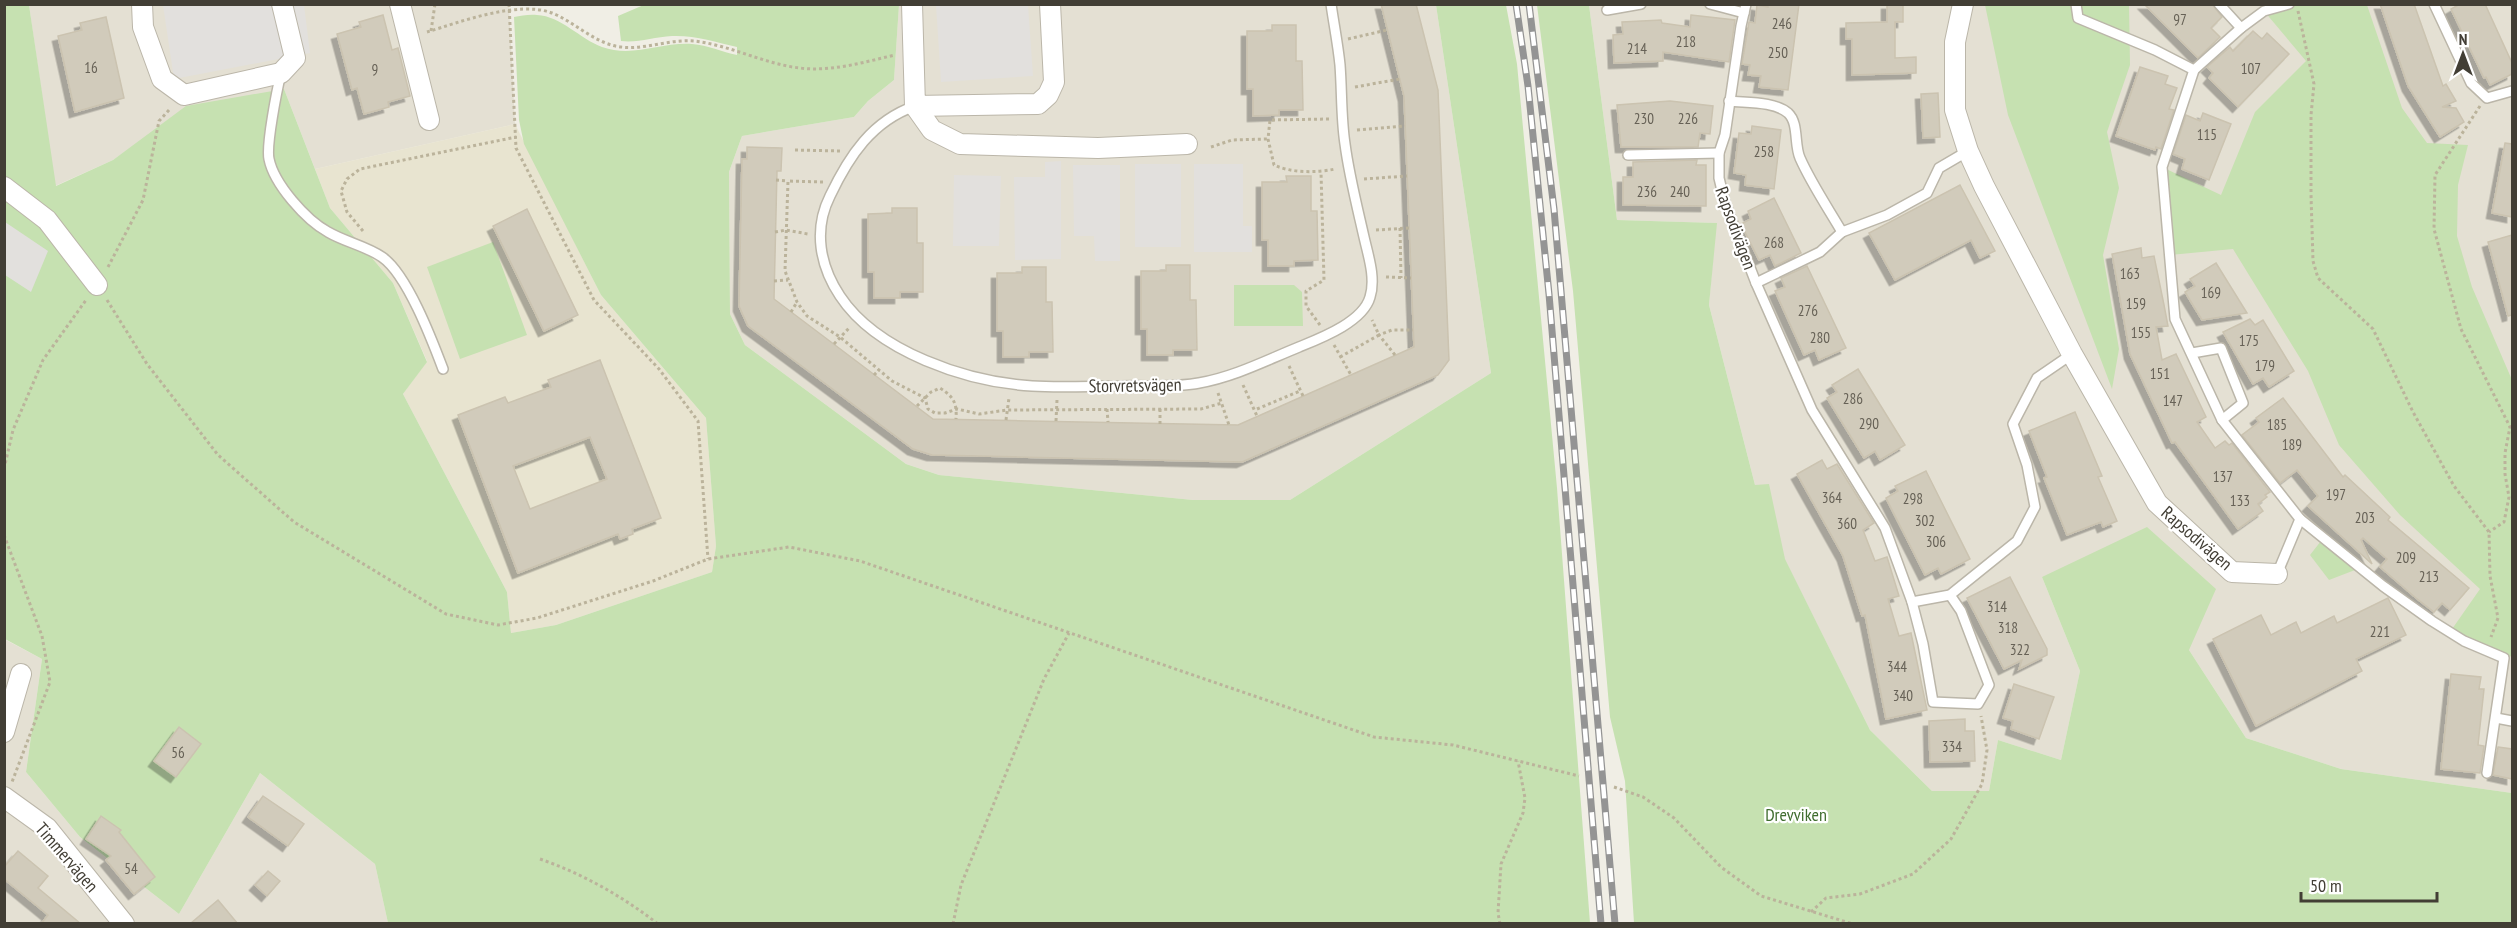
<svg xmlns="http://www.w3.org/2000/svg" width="2517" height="928" font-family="'PT Sans Narrow',sans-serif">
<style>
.residential{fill:#e4e0d3}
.education{fill:#e8e4d0}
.green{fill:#c6e1b1}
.parking{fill:#e2e0dd}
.building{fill:#d1cbbb;stroke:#cbc3b0;stroke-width:1.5;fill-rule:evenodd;filter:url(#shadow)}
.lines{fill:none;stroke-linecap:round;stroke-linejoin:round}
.service-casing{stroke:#bbb6a9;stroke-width:12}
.minor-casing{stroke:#bbb6a9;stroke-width:22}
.path{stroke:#bbb39b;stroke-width:3;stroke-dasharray:3 3;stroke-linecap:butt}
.service{stroke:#fff;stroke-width:9}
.minor{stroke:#fff;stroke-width:20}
.rail-casing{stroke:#949494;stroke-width:7}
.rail{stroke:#fff;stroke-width:4.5;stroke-dasharray:14;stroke-linecap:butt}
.labels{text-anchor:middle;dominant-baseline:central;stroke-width:4.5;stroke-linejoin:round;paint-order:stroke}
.number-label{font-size:15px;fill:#666156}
.street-label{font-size:18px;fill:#423e35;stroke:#fff}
.park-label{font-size:18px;fill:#406d2f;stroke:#fff}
</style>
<defs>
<filter id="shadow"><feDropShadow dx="-5.5" dy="5.5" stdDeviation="0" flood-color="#0004"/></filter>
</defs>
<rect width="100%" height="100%" fill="#f0eee5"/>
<g class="residential">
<polygon points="29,5 509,5 515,124 315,169 284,89 133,146 113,160 55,186"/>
<polygon points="899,5 1436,5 1491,373 1290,500 1193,500 939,475 906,464 745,345 730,314 729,172 742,136 854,117 868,101 894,80"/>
<polygon points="1589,5 2512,5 2512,793 2341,769 2246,738 2189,650 2042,577 2080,671 2061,760 1998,740 1989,791 1932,791 1870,730 1763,516 1709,305 1716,223 1617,220"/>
<polygon points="4,639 42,659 26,772 80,837 179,914 260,773 375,864 388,923 5,923"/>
</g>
<polygon class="education" points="515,124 601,295 706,418 716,546 712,572 556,625 511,633 507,592 403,394 427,361 393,283 330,208 315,169"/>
<g class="green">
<path d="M 646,4 L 899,5 L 894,80 L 868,101 L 854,117 L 742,136 L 729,172 L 730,314 L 745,345 L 906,464 L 939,475 L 1193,500 L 1290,500 L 1491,373 L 1436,5 L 1506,5 L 1517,64 L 1557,488 L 1590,923 L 388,923 L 375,864 L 260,773 L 179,914 L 80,837 L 26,772 L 42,659 L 5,639 L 4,5 L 29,5 L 56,186 L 113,160 L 186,106 L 284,89 L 330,208 L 393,283 L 427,362 L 403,394 L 507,592 L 511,633 L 556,625 L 712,572 L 716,546 L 706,418 L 601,295 L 524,144 L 519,120 L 514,17 C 521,16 529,14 537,15 C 561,16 580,39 602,47 C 633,58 661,42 692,44 C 708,45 722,52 737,55 L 737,47 C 716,42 694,35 672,36 C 654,37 638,43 621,41 L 618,16 Z"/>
<polygon points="1537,5 1589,5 1617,220 1717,223 1709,305 1755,485 1769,484 1785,559 1870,730 1932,791 1989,791 1998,740 2061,760 2080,671 2042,577 2147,527 2216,589 2189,650 2246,738 2341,769 2512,793 2512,923 1634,923 1625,781 1610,717 1573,291"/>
<polygon points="1985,5 2129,5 2130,65 2107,132 2119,188 2103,255 2119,349 2112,389 2008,115"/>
<polygon points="2289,5 2367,5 2402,108 2427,143 2468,145 2458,185 2457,236 2472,287 2512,380 2512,656 2504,658 2450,632 2480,589 2400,515 2339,445 2308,371 2233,249 2170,255 2162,167 2221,195 2255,112 2306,61 2264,11"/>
<polygon points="493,242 527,335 460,359 427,267"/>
<polygon points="1234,285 1294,285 1302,292 1303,326 1234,326"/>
<polygon points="2321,541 2355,570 2329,580 2310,555"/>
</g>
<g class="parking">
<polygon points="163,5 304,5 310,53 174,79"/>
<polygon points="936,5 1028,5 1033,76 941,82"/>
<polygon points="1061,161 1061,259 1015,260 1014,177 1045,177 1045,162"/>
<rect x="1135" y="164" width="46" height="83"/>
<polygon points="1194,164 1243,164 1243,226 1252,226 1252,252 1194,252"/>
<polygon points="1073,165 1120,165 1120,261 1095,261 1094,236 1074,236"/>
<polygon points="954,175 1001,176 999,246 953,246"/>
<polygon points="5,222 48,251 31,292 5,275"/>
</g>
<g class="building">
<polygon points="1381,4 1416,4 1438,90 1449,360 1438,375 1242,462 932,455 913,449 748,326 739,306 742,159 747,159 747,147 782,148 781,171 777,171 774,299 933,419 1238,425 1414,347 1404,96"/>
<polygon points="1768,4 1799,4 1788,90 1759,87 1761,76 1748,75 1750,65 1742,64 1749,22 1755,23 1757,5 1768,7"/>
<polygon points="1887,4 1903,4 1903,22 1895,22 1895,58 1916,57 1916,73 1852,75 1852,39 1846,39 1846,23 1887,22"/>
<polygon points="2144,4 2212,4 2222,17 2211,28 2220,37 2198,58"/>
<polygon points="2380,4 2414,4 2443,86 2446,84 2456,101 2442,107 2456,108 2464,122 2440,137 2408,86"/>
<polygon points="2460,4 2485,4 2512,63 2512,74 2490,85 2486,77 2484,78 2451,9"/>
<polygon points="383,15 392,50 398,48 410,96 388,102 389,107 364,114 357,88 352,90 337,34 361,27 359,22"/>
<polygon points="1691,15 1735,20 1729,62 1663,52 1663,61 1614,63 1613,35 1623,34 1622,22 1661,20 1662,23 1690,27"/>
<polygon points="106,17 124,98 75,112 58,36 82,30 80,23"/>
<polygon points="1272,25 1296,25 1296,61 1302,61 1303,110 1279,110 1279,115 1253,116 1253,89 1247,89 1247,31 1272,31"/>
<polygon points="2253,31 2262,39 2267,33 2289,54 2238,107 2209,78 2213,73 2207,67 2230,47 2233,51"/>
<polygon points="2140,67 2168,76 2165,84 2177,88 2169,109 2174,110 2161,149 2156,147 2155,150 2116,136"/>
<polygon points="1938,93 1940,137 1923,138 1921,94"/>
<polygon points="1670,101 1713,106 1710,134 1700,133 1698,147 1621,147 1617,105"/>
<polygon points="2203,113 2231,124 2209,180 2182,169 2185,159 2173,154 2186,115 2200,121"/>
<polygon points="1752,126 1781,130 1774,189 1745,185 1746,175 1734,173 1739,133 1751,134"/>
<polygon points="2505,143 2512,144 2512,217 2492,213"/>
<polygon points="1697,160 1696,165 1706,165 1706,206 1623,205 1623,177 1633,177 1633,162"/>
<polygon points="1286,176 1311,176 1311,211 1317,211 1318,260 1294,261 1294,266 1268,266 1268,240 1262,240 1262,182 1287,182"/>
<polygon points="1960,185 1995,251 1980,258 1971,240 1895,280 1869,233"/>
<polygon points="1774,198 1801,253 1775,266 1770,255 1759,260 1741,224 1751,219 1748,211"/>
<polygon points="892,208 917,208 917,243 923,243 923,292 900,292 900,298 874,298 874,272 868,272 868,214 892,213"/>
<polygon points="527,209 578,315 544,331 493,226"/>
<polygon points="2512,235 2512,315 2508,316 2488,242"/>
<polygon points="2141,248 2142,258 2154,256 2164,305 2168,326 2156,327 2162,360 2176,354 2206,417 2197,422 2215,448 2225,441 2229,445 2232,443 2270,492 2265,495 2267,497 2258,504 2263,511 2238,529 2175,442 2172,443 2130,354 2112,254"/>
<polygon points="2216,263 2247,313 2202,320 2185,292 2195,286 2190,279"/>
<polygon points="1166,265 1190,265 1190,300 1196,300 1197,350 1173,350 1173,355 1147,355 1147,329 1141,329 1141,271 1166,271"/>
<polygon points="1807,266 1846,348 1819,360 1815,350 1804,355 1775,291 1785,287 1781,278"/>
<polygon points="1022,267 1046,267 1046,302 1052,302 1053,352 1029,352 1029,357 1003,357 1003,331 997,331 997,273 1022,273"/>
<polygon points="2250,319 2255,325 2263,320 2294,371 2269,387 2263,378 2253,384 2223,332"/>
<path d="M 600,360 L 661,518 L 632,529 L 633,534 L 620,539 L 618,534 L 518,573 L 458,415 L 505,397 L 508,403 L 551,387 L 548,380 ZM 590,437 L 607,479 L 530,509 L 513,466 Z"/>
<polygon points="1858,369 1905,445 1880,460 1875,451 1864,458 1827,398 1837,392 1832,385"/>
<polygon points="2283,398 2343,477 2345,475 2390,517 2388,520 2469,588 2450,610 2442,603 2434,612 2416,598 2380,567 2387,559 2363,538 2361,540 2372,564 2308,506 2318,496 2297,470 2280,483 2242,435 2259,422 2256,418"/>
<polygon points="2075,412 2102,476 2098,477 2117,521 2103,527 2101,522 2067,535 2044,478 2047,477 2029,431"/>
<polygon points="1822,460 1827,469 1837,464 1874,523 1863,530 1875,561 1887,557 1899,596 1888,599 1899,636 1911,633 1927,710 1886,719 1865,615 1862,616 1843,556 1797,474"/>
<polygon points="1926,471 1970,559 1941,574 1938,568 1925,575 1886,498 1898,491 1895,486"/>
<polygon points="2010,577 2047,649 2047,655 2019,669 2022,660 2004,669 1967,598"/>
<polygon points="2388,598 2406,635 2356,659 2362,671 2256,726 2213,639 2261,615 2271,635 2296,622 2301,633 2334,616 2337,623"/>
<polygon points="2451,674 2481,677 2479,689 2484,689 2478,745 2484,746 2480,773 2441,769"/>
<polygon points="2014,684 2054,697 2039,739 2011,729 2013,721 2003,718"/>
<polygon points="1965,719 1965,731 1974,731 1975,761 1930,762 1929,721"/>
<polygon points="179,727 201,744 176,777 154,761"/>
<polygon points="2498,747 2512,749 2512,779 2493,775"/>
<polygon points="263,796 304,824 288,846 248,817"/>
<polygon points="101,816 121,830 119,832 155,877 134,894 106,860 111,856 86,839"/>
<polygon points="18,851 48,876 38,888 81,924 41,924 48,915 4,879 4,867"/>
<polygon points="268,871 280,881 267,896 255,885"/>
<polygon points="218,900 238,924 190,924"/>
</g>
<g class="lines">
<g class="service-casing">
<g id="service">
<polyline points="1710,4 1744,13"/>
<polyline points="1746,4 1741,26 1725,135 1719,153 1719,178 1725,203 1756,283 1812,410 1885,528 1912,602 1923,644 1933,702 1978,704 1989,685 1961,611 1950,595"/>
<polyline points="2076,4 2078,18 2155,50 2194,70 2241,28"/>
<polyline points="2219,4 2241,28 2264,11 2289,4"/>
<polyline points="2434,4 2471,83 2487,98 2512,91"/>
<polyline points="1607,10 1641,4"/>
<polyline points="2194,70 2162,167 2175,319 2222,420 2300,519 2383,586 2432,621 2464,641 2504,658 2487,773"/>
<path d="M 281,73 C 277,90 266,145 269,159 C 274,184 306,220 328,232 C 345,242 366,246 382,257 C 407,274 432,340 443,369"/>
<path d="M 1729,101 C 1746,103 1774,101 1788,113 C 1799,123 1794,145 1800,158 C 1811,183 1828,208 1842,232"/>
<path d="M 915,106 C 872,121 849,156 830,196 C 813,230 820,266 840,296 C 877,352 967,382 1032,386 C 1061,388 1091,386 1121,386 C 1147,385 1174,388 1199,383 C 1234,377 1267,360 1299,347 C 1321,338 1363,322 1370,297 C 1376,278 1368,255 1364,237 C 1357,206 1349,175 1345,144 C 1341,118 1342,91 1340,65 C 1338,45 1334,25 1331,4"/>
<polyline points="1628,155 1719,153"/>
<polyline points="1756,283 1820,252 1842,232 1887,215 1927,193 1939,168 1968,151"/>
<polyline points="2192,353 2221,348 2243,403 2222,420"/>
<polyline points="2277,574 2300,519"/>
<polyline points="1912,602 1950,595 2017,541 2035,507 2027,465 2013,424 2037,378 2072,354"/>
<polyline points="2496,718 2512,721"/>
</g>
</g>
<g class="minor-casing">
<g id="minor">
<polyline points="142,4 143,27 162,79 184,95 281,73 295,58 282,4"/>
<polyline points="400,4 429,120"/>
<polyline points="912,4 915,106 1038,104 1048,95 1054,82 1050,4"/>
<polyline points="1963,4 1955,42 1955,110 1968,151 1984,186 2072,354 2157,503 2232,572 2277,574"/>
<polyline points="915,106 932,130 960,144 1098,148 1187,144"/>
<polyline points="4,187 47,220 97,285"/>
<polyline points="4,732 21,674"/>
<polyline points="4,797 47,828 124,924"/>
</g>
</g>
<g class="path">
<polyline points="509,4 516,148 594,300 659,369 698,421 708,559"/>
<polyline points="2298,11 2314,84 2311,115 2311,195 2313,261 2318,278 2373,329 2413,412 2454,486 2489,532 2490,576 2498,618 2491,637"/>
<polyline points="431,31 435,4"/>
<path d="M 427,32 C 460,22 518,0 552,13 C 575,22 595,44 621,47 C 645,50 669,39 694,41 C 730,45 764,64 800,68 C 832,72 864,62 895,55"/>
<polyline points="1348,39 1387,30"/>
<polyline points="1355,87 1400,79"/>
<polyline points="2480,106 2435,175 2434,229 2461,329 2510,427 2505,453 2505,474 2509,497 2504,522 2489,532"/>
<path d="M 1329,119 L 1270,120 L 1268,139 L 1274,165 C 1291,173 1317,173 1335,169"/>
<polyline points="1357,130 1405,126"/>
<polyline points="1211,147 1232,140 1268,139"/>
<polyline points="795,150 841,151"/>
<polyline points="1364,179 1407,176"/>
<polyline points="776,180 788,181"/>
<polyline points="823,182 788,181 785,271 797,302 807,316 840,337 892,381 925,398 928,409 935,413 945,413 957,409 979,414 1007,410 1201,409 1222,403"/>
<polyline points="1400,228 1401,278"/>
<polyline points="1376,230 1409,228"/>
<polyline points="363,231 347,212 341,191 347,179 360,169 516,137"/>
<polyline points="775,232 786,230 808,234"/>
<polyline points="108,267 143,200 159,121 170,109"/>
<polyline points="1386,277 1411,278"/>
<polyline points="774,281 788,280"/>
<polyline points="107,300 147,364 218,455 294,522 446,614 498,625 537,618 653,581 708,559 789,547 860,561 1374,737 1453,745 1579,776"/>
<polyline points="791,312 797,302"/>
<polyline points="1320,325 1306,306 1306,291 1324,280 1321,172"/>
<polyline points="834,344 850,327"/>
<polyline points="1334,345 1351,375"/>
<polyline points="1395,355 1379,335 1392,330 1413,330"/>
<polyline points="1340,357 1379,335 1372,320"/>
<polyline points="1289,366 1303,396"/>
<polyline points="874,375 879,370"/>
<polyline points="1243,385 1257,416"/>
<polyline points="1218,393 1229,425"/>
<path d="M 917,406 L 931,392 L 940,388 C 954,397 957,403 956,419"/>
<polyline points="1107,409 1108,422"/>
<polyline points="1160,409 1160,424"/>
<polyline points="1257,409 1300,391"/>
<polyline points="1006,420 1009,398"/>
<polyline points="1056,421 1057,400"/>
<polyline points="4,469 13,430 43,360 86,300"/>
<polyline points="4,535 42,636 50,682 12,782"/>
<polyline points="1614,787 1643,797 1674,818 1721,867 1761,896 1853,924"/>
<path d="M 540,859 C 583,874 622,896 658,924"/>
<polyline points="1811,912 1826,898 1860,894 1913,874 1951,839 1982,784 1987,750 1981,716"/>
<polyline points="953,924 961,885 1044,679 1069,633"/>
<polyline points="1500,924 1498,913 1501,864 1523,813 1525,798 1518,761"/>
</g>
<use href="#service" class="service"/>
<use href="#minor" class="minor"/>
<g class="rail-casing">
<g id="rail">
<polyline points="1516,4 1528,86 1549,294 1601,924"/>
<polyline points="1529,4 1554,209 1615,924"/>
</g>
</g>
<use href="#rail" class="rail"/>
</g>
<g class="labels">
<g class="number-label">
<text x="2180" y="19">97</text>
<text x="1782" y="23">246</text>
<text x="1686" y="41">218</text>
<text x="1637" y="48">214</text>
<text x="1778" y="52">250</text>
<text x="91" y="67">16</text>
<text x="2251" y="68">107</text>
<text x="375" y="69">9</text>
<text x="1644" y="118">230</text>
<text x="1688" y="118">226</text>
<text x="2207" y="134">115</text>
<text x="1764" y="151">258</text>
<text x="1647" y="191">236</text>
<text x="1680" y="191">240</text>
<text x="1774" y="242">268</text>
<text x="2130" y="273">163</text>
<text x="2211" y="292">169</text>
<text x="2136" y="303">159</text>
<text x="1808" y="310">276</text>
<text x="2141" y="332">155</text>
<text x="1820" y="337">280</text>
<text x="2249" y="340">175</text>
<text x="2265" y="365">179</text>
<text x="2160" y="373">151</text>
<text x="1853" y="398">286</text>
<text x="2173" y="400">147</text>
<text x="1869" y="423">290</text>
<text x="2277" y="424">185</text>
<text x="2292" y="444">189</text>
<text x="2223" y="476">137</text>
<text x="2336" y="494">197</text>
<text x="1832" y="497">364</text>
<text x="1913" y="498">298</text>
<text x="2240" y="500">133</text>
<text x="2365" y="517">203</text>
<text x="1925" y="520">302</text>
<text x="1847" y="523">360</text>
<text x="1936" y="541">306</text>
<text x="2406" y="557">209</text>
<text x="2429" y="576">213</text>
<text x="1997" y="606">314</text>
<text x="2008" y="627">318</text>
<text x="2380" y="631">221</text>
<text x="2020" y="649">322</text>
<text x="1897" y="666">344</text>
<text x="1903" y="695">340</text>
<text x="1952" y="746">334</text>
<text x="178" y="752">56</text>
<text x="131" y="868">54</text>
</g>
<g class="street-label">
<text transform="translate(1736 228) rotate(70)">Rapsodivägen</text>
<text transform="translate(1135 385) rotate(-1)">Storvretsvägen</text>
<text transform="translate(2197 538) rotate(41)">Rapsodivägen</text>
<text transform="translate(67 857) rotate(49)">Timmervägen</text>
</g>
<g class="park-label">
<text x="1796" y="814">Drevviken</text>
</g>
</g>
<rect width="2517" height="928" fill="none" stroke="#423e35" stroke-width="12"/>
<g transform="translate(2463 54)" stroke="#ffffff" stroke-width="4.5" paint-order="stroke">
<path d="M0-4.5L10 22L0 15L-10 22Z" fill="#423e35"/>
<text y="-9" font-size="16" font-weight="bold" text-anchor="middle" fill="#423e35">N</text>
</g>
<path d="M2301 892v9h136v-9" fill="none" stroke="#423e35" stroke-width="3"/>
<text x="2310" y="892" font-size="18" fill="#423e35" stroke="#ffffff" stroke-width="4.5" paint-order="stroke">50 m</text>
</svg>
